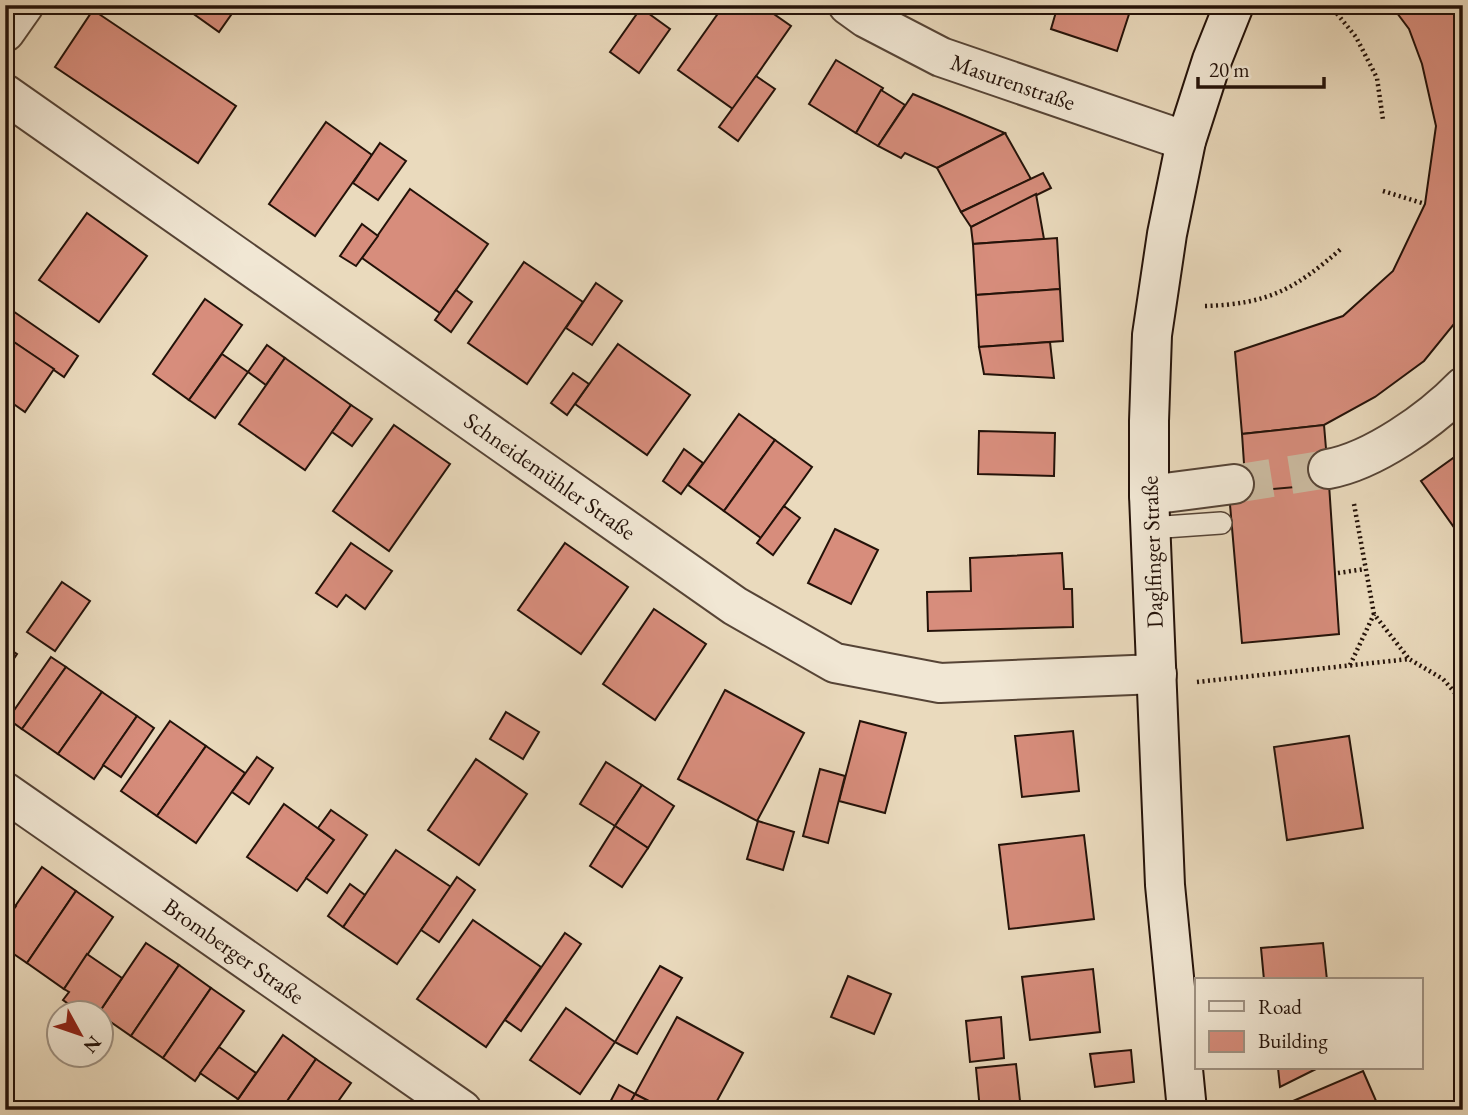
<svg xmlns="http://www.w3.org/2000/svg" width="1468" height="1115" font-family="'EB Garamond',serif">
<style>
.building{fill:#d78d7c;stroke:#241209;stroke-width:2}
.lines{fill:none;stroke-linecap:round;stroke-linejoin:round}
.street-tunnel{stroke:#ccbca2;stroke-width:38;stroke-dasharray:38 19;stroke-linecap:butt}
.lane-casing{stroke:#564436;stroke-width:24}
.street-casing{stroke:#564436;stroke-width:42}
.secondary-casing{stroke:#241209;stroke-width:42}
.path{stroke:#241209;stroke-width:4.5;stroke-dasharray:2 3.5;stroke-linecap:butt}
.lane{stroke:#f1e7d4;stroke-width:21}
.street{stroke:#f1e7d4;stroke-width:38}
.secondary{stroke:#f1e7d4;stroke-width:38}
.labels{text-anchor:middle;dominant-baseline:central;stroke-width:6;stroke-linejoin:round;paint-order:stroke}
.street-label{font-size:23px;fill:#241209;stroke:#f1e7d4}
</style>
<rect width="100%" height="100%" fill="#eadabd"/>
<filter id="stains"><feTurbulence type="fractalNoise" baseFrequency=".00286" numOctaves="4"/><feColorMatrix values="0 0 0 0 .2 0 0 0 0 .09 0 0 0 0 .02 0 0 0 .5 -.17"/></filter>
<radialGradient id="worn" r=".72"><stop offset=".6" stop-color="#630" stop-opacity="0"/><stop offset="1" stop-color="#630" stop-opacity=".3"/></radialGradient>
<g class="building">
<polygon points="181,5 238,5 219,32"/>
<polygon points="724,5 761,5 791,26 733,109 678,70"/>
<polygon points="1058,5 1132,5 1117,51 1051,29"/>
<polygon points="1391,5 1463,5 1463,313 1424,361 1375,397 1324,425 1242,434 1235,352 1343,316 1393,271 1425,204 1436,126 1422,64 1409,29"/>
<polygon points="641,8 670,29 639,73 610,52"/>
<polygon points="93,10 236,106 198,163 55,67"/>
<polygon points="836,60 883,88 856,133 809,104"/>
<polygon points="756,76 775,89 738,141 719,127"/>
<polygon points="881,90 905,105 878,146 856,133"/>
<polygon points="913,94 1005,133 937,168 905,153 901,158 878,146"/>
<polygon points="326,122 372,155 315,236 269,204"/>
<polygon points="1005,133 1031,179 961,212 937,168"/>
<polygon points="380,143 406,161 378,200 353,183"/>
<polygon points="1043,173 1051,188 971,227 961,212"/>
<polygon points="410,189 488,244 440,313 362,258"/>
<polygon points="1036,194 1044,239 973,244 971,227"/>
<polygon points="87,213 147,256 99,322 39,280"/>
<polygon points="362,224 378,236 356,266 340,256"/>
<polygon points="1057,238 1060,289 976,295 973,244"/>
<polygon points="524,262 583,302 527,384 468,343"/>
<polygon points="596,283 622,301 592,345 566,328"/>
<polygon points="1060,289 1063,341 979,347 976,295"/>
<polygon points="456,290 472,302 451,332 435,320"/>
<polygon points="205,299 242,325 189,400 153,374"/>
<polygon points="10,309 78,356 64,377 5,336 5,316"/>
<polygon points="5,336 54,369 25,412 5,398"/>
<polygon points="1050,342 1054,378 984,374 979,347"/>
<polygon points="618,344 690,395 647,455 575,404"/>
<polygon points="267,345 285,358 266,385 248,372"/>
<polygon points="222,354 248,372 215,418 189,400"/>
<polygon points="285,358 351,405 305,470 239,424"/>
<polygon points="573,373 589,384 567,415 551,403"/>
<polygon points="351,405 372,419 352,446 332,432"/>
<polygon points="739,414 775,440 724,511 688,485"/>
<polygon points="394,425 450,464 389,551 333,511"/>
<polygon points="1324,425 1329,484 1246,493 1242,434"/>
<polygon points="979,431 1055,433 1054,476 978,474"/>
<polygon points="775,440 812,467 761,538 724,511"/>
<polygon points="684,449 703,463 681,494 663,481"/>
<polygon points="1463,451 1463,540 1421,481"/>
<polygon points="1329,484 1339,634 1242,643 1229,493"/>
<polygon points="784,506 800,518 773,555 757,543"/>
<polygon points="835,529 878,550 851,604 808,583"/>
<polygon points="351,543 392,571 365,609 346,595 337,607 316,593"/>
<polygon points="565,543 628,587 581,654 518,610"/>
<polygon points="1062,553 1064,589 1072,589 1073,627 928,631 927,592 971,591 970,558"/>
<polygon points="62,582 90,601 55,651 27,632"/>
<polygon points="654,609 706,644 655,720 603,684"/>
<polygon points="5,646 17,654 5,672"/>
<polygon points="51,657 66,667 22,729 8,719"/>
<polygon points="66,667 102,692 58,754 22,729"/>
<polygon points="725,690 804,733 757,821 678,779"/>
<polygon points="102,692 137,716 94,779 58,754"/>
<polygon points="506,712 539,732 523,759 490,739"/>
<polygon points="137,716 154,728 121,777 103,765"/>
<polygon points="170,721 206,746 157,816 121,791"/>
<polygon points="860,721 906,733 885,813 839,801"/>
<polygon points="1073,731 1079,791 1022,797 1015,736"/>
<polygon points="1349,736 1363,828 1287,840 1274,747"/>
<polygon points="206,746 245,773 196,843 157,816"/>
<polygon points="257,757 273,768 249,804 232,792"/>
<polygon points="476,759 527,794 479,865 428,830"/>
<polygon points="606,762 642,785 615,826 580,804"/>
<polygon points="820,769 845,776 828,843 803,836"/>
<polygon points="642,785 674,806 648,848 615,826"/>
<polygon points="284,804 334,840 297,891 247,857"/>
<polygon points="331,810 367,835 327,893 306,878 334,840 318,828"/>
<polygon points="758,821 794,832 783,870 747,859"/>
<polygon points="615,826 648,848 622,887 590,866"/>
<polygon points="1084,835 1094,919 1009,929 999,845"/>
<polygon points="396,850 451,887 397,964 343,927"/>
<polygon points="42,867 76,891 27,963 5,948 5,921"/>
<polygon points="457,877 475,890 439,942 421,930"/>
<polygon points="350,884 365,895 343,927 328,916"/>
<polygon points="76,891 113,917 64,989 27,963"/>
<polygon points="5,899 16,906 5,921"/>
<polygon points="473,920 541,967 486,1047 417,999"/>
<polygon points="565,933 581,944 521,1031 505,1020"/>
<polygon points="146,943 179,965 131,1036 102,1016 102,1014 98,1014"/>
<polygon points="1323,943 1327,980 1264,980 1261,948"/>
<polygon points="87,954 122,978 98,1014 82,1014 63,1000 69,992 64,989"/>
<polygon points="179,965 211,988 163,1058 131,1036"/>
<polygon points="660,966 682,978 637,1054 615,1042"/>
<polygon points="1093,969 1100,1032 1030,1040 1022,977"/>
<polygon points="848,976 891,994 874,1034 831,1017"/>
<polygon points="211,988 244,1011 195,1081 163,1058"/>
<polygon points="566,1008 615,1042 580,1094 530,1060"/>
<polygon points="677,1017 743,1053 712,1110 664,1110 635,1094"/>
<polygon points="1001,1017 1004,1058 970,1062 966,1021"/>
<polygon points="283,1035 316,1059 281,1110 241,1110 234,1105"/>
<polygon points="219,1047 256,1073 238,1099 200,1073"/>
<polygon points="1131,1050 1134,1082 1095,1087 1090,1054"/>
<polygon points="316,1059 351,1083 332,1110 281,1110"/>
<polygon points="1016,1064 1021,1110 980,1110 976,1068"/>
<polygon points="1278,1068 1318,1068 1280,1087"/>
<polygon points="1363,1071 1380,1110 1272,1110"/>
<polygon points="619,1085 635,1094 626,1110 606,1110"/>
<polygon points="635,1094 651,1102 646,1110 626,1110"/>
</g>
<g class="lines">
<polyline class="street-tunnel" points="1234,484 1328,469"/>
<g class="lane-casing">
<polyline id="lane" points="1150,528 1221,523"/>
</g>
<g class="street-casing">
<g id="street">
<polyline points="848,5 866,18 941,57 1186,141"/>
<polyline points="5,32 24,5"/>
<polyline points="5,94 735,606 835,663 940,683 1157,674"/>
<path d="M 1328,469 C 1373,461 1431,420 1463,387"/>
<polyline points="1149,495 1234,484"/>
<polyline points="5,792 462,1110"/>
</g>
</g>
<g class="secondary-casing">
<polyline id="secondary" points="1187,1110 1165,885 1149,495 1149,421 1152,335 1167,234 1186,141 1212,60 1234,5"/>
</g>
<g class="path">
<polyline points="1330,5 1356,37 1377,78 1383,120"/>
<polyline points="1383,191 1425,204"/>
<path d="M 1205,306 C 1269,304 1295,289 1342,248"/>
<polyline points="1354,504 1374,614 1409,659"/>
<polyline points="1338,573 1365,569"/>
<polyline points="1350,665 1374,614"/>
<polyline points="1197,682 1409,659 1443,679 1463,702"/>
</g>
<use href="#lane" class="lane"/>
<use href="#street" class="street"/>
<use href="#secondary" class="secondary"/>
</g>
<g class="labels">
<g class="street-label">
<text transform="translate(1013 82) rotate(19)">Masurenstraße</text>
<text transform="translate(550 476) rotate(35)">Schneidemühler Straße</text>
<text transform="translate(1152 552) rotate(-92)">Daglfinger Straße</text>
<text transform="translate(234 951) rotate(35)">Bromberger Straße</text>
</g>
</g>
<rect width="1468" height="1115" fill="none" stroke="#eadabd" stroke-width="28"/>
<rect x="7" y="7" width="1454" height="1101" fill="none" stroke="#241209" stroke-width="3.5"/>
<rect x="14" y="14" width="1440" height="1087" fill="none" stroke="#241209" stroke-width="2"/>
<rect x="1195" y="978" width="228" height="91" fill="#f1e7d4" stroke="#9f9283" stroke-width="2"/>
<rect x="1209" y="1001" width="35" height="10" fill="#f1e7d4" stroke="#9f9283" stroke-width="2"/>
<text x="1258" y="1014" font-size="21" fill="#241209">Road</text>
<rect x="1209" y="1031" width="35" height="21" fill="#d78d7c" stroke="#9f9283" stroke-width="2"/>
<text x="1258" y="1048" font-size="21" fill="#241209">Building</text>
<g transform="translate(80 1034) rotate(130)"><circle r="33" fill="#f1e7d4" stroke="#9f9283" stroke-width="2"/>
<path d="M0-5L12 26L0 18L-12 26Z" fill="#8f2418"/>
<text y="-10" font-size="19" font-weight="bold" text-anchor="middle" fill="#241209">N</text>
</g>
<path d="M1198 77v10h126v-10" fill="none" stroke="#241209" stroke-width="3.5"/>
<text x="1209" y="77" font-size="21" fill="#241209" stroke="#f1e7d4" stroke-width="5" paint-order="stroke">20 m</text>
<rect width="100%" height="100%" filter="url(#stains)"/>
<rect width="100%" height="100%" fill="url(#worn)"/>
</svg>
